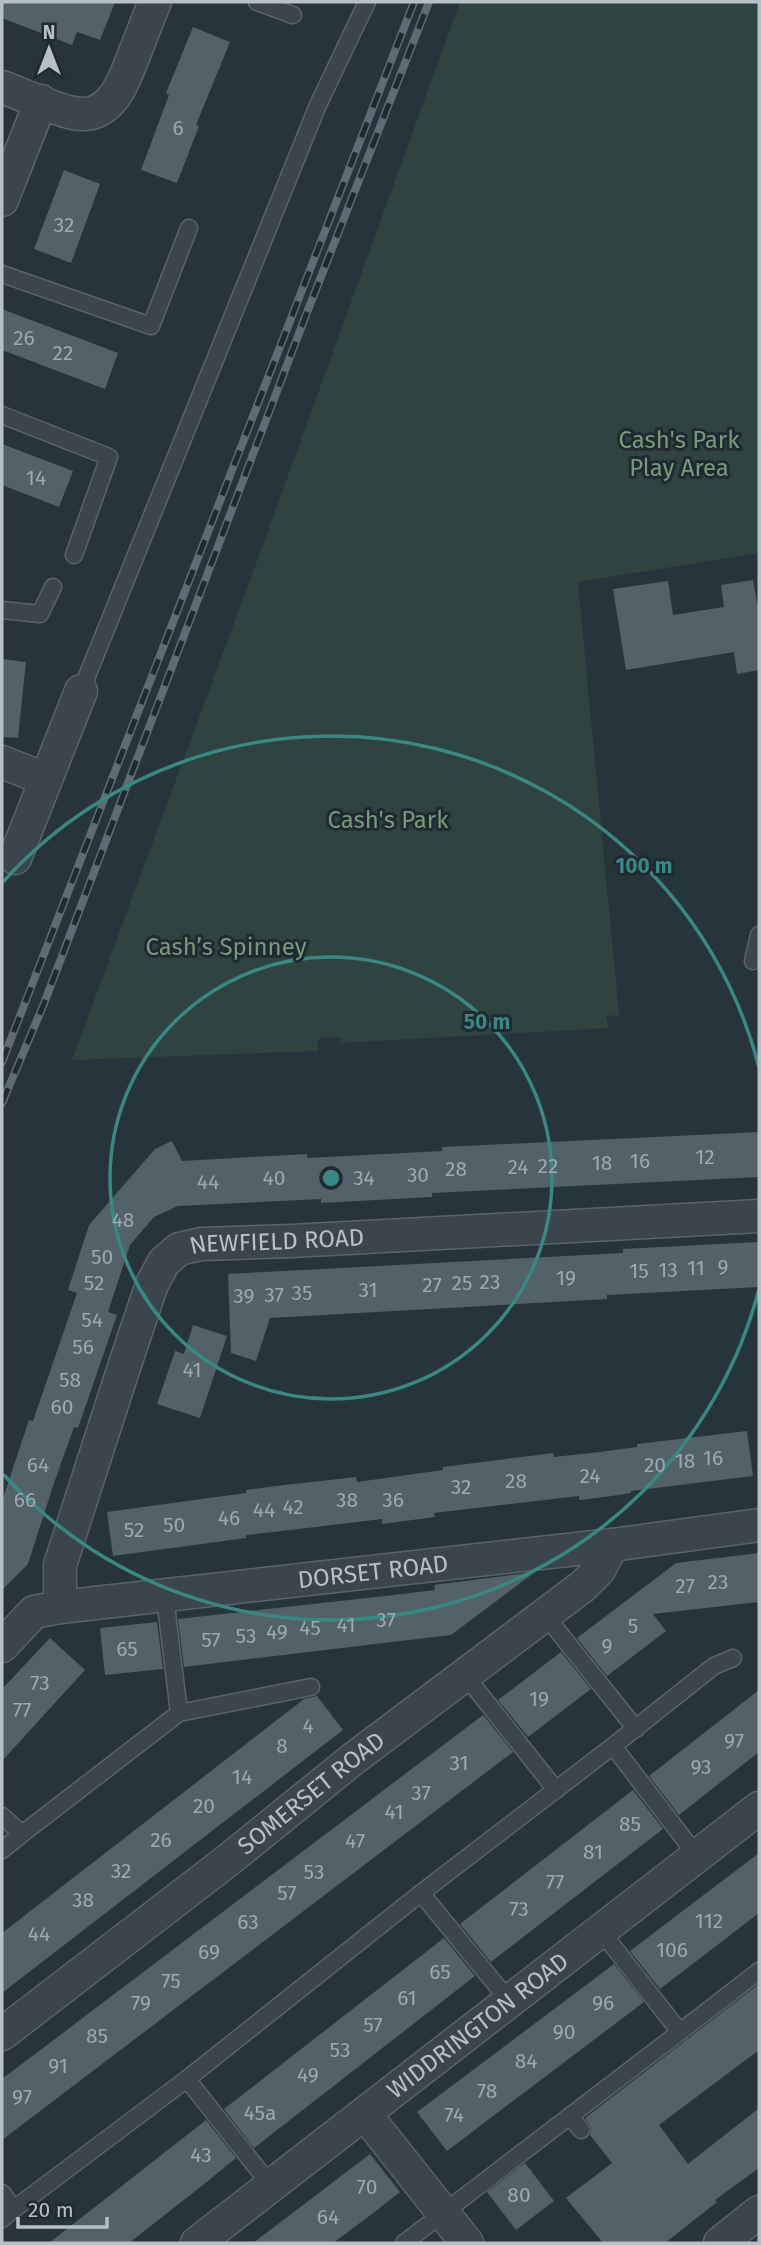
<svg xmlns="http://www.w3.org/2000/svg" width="761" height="2245" font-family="'Fira Sans',sans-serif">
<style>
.green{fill:#2f4440}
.building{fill:#536169}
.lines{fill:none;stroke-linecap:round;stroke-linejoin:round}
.service-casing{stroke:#59636a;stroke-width:19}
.minor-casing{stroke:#59636a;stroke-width:35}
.service{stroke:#3b454d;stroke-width:16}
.minor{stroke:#3b454d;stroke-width:32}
.rail-casing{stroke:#5f6c75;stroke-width:8}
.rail{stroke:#202a32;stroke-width:5;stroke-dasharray:16;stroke-linecap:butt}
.ring{fill:none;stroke:#398884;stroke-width:3.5}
.labels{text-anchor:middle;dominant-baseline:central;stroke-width:6;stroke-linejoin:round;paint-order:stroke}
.number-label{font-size:21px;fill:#9ea8b0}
.park-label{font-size:24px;fill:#779b79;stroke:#202a32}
.street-label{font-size:24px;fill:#b7c0c7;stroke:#202a32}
.centre{fill:#398884;stroke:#202a32;stroke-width:3.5}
.ring-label{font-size:21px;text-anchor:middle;font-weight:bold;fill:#398884;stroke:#202a32;stroke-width:6;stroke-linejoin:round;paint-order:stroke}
</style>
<rect width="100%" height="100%" fill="#27343c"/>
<polygon class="green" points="460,2 759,2 759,553 578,582 619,1015 606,1016 609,1028 340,1043 341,1037 319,1038 317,1051 72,1060 256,564"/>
<g class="building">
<polygon points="2,2 115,2 100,40 77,32 72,45 2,18"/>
<polygon points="193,27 230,42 196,125 199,126 177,183 141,170 169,95 166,93"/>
<polygon points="64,170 100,184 71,263 34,249"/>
<polygon points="2,309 118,353 105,389 2,350"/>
<polygon points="2,444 73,471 59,507 2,485"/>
<polygon points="753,580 757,604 759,603 759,670 737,674 734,652 626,670 613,589 668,581 673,615 724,607 721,585"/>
<polygon points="2,659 26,662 18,738 2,737"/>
<polygon points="759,1132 759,1177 432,1193 432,1197 321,1203 321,1199 178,1206 154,1217 130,1245 108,1312 117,1315 78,1428 74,1427 53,1486 28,1564 2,1590 2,1501 29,1420 33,1421 77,1293 68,1290 89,1225 155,1149 172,1141 182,1161 307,1154 307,1158 442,1151 442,1147"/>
<polygon points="759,1242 759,1287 607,1295 607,1299 270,1318 256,1361 231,1353 228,1274 623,1253 623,1249"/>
<polygon points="193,1325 227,1336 200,1418 157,1404 175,1351 184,1354"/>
<polygon points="747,1431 753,1476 631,1491 631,1493 605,1497 579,1500 579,1496 434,1513 435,1517 382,1524 382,1519 282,1531 246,1535 246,1538 113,1556 107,1512 246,1493 246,1490 276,1486 356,1477 357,1482 443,1470 443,1467 553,1453 554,1457 600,1452 637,1447 637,1444"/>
<polygon points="759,1553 759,1602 653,1614 666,1631 607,1676 577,1638 676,1563"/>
<polygon points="535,1572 451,1635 184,1667 178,1619 394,1595 435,1590 434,1585"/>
<polygon points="157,1622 163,1669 105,1675 100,1628"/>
<polygon points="50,1638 85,1670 2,1761 2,1689"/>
<polygon points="561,1652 591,1689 528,1737 498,1700"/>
<polygon points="759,1690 759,1752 679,1815 649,1776"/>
<polygon points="317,1696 343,1730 2,1993 2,1933 304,1699"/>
<polygon points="483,1715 513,1752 2,2140 2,2079"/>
<polygon points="633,1790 663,1829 491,1962 460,1924"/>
<polygon points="759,1853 759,1913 660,1989 630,1951"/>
<polygon points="444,1938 475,1976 254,2148 224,2109"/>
<polygon points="614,1964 644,2002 447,2151 417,2112"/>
<polygon points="759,1984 759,2050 659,2125 688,2164 759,2108 759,2168 715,2200 717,2202 665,2243 603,2243 566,2198 612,2163 590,2135 591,2128 585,2118"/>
<polygon points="206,2120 236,2158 208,2181 129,2243 49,2243"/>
<polygon points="370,2154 400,2192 372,2214 333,2243 253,2243"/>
<polygon points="525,2163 554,2201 516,2230 487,2192"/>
</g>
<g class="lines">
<g class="service-casing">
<g id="service">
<polyline points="257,2 293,15"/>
<polyline points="2,274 151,326 189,228"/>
<polyline points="2,415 109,457 74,555"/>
<polyline points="2,610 40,614 53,587"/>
<polyline points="81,691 318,105 367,2"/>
<polyline points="753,961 759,935"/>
<polyline points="545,1615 636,1729"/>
<polyline points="465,1675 556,1790"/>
<polyline points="179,1713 311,1687"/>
<polyline points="613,1746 714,1666 733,1658"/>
<polyline points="2,1816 22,1834 2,1850"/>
<polyline points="22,1834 179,1713 165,1597"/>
<polyline points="421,1893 613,1746 697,1856"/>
<polyline points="680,2032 759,1971"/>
<polyline points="187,2079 421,1893 510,2002"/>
<polyline points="570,2116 680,2032 601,1931"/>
<polyline points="2,2193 14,2209 2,2219"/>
<polyline points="14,2209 187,2079 271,2186"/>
<polyline points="404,2243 570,2116 581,2130"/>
</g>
</g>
<g class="minor-casing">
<g id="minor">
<path d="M 2,87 C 25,95 49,108 73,113 C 112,121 124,80 135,52 C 142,35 148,18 155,2"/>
<polyline points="2,200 41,101"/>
<polyline points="2,762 45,779"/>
<polyline points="15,858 81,691"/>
<path id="s1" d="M 60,1607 L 60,1565 L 125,1364 L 152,1284 L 164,1262 L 179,1249 L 201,1244 L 292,1241 L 759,1216"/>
<path id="s2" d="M 2,1646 L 34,1612 L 60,1607 L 612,1545 L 759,1525"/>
<path id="s3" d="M 2,2034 L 227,1861 L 353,1759 L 583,1586 L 599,1570 L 612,1545"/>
<polyline points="365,2114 467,2243"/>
<path id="s4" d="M 197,2243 L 759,1808"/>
<polyline points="720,2243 759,2212"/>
</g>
</g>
<use href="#service" class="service"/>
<use href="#minor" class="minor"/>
<g class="rail-casing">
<g id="rail">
<polyline points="2,1062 414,2"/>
<polyline points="2,1103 43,1006 306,315 429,2"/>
</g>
</g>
<use href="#rail" class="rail"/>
</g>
<g class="ring">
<circle cx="331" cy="1178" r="221"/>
<path d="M759 1289A442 442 0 0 1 3 1474M3 882A442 442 0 0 1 759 1067"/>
</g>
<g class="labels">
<g class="number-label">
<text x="178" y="128">6</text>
<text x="64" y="225">32</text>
<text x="24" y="338">26</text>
<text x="63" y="353">22</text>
<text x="36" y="478">14</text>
<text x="705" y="1157">12</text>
<text x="640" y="1161">16</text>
<text x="602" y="1163">18</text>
<text x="548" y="1166">22</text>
<text x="518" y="1167">24</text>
<text x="456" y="1169">28</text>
<text x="418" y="1175">30</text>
<text x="274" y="1178">40</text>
<text x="364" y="1178">34</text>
<text x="208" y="1182">44</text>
<text x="123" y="1220">48</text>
<text x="102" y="1257">50</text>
<text x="723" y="1267">9</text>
<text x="696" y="1268">11</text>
<text x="668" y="1270">13</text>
<text x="639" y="1271">15</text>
<text x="566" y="1278">19</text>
<text x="490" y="1282">23</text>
<text x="94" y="1283">52</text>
<text x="462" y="1283">25</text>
<text x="432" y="1285">27</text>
<text x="368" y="1290">31</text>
<text x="302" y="1293">35</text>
<text x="274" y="1295">37</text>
<text x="244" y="1296">39</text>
<text x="92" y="1320">54</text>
<text x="83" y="1347">56</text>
<text x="192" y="1370">41</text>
<text x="70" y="1380">58</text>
<text x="62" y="1407">60</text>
<text x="713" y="1458">16</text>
<text x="685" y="1461">18</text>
<text x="38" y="1465">64</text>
<text x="655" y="1465">20</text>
<text x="590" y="1476">24</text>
<text x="516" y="1481">28</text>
<text x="461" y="1487">32</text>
<text x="25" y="1500">66</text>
<text x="347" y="1500">38</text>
<text x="393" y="1500">36</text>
<text x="293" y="1507">42</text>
<text x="264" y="1510">44</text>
<text x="229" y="1518">46</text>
<text x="174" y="1525">50</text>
<text x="134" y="1530">52</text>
<text x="718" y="1582">23</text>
<text x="685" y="1586">27</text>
<text x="386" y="1620">37</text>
<text x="346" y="1625">41</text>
<text x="633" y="1626">5</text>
<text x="310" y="1628">45</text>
<text x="277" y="1632">49</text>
<text x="246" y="1636">53</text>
<text x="211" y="1640">57</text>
<text x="607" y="1646">9</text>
<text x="127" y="1649">65</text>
<text x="40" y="1683">73</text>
<text x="539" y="1699">19</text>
<text x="22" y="1710">77</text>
<text x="308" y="1726">4</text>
<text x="734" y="1741">97</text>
<text x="282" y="1746">8</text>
<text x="459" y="1763">31</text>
<text x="701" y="1767">93</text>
<text x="242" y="1777">14</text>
<text x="421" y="1793">37</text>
<text x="204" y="1806">20</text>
<text x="394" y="1812">41</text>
<text x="630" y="1824">85</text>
<text x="161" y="1840">26</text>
<text x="355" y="1841">47</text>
<text x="593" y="1852">81</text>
<text x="121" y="1871">32</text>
<text x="314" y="1872">53</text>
<text x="555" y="1882">77</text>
<text x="287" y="1893">57</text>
<text x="83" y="1900">38</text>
<text x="519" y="1909">73</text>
<text x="709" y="1921">112</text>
<text x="248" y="1922">63</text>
<text x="39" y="1934">44</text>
<text x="672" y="1950">106</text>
<text x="209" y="1952">69</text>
<text x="440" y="1972">65</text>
<text x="171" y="1981">75</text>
<text x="407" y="1998">61</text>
<text x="141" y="2003">79</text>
<text x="603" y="2003">96</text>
<text x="373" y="2025">57</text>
<text x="564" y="2032">90</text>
<text x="97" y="2036">85</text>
<text x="340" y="2050">53</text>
<text x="526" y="2061">84</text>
<text x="58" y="2066">91</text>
<text x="308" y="2075">49</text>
<text x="487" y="2091">78</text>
<text x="22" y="2097">97</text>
<text x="260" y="2113">45a</text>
<text x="454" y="2115">74</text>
<text x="201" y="2155">43</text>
<text x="367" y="2187">70</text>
<text x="519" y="2195">80</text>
<text x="328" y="2217">64</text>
</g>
<g class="park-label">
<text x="679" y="440">Cash's Park<tspan x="679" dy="28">Play Area</tspan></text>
<text x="388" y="820">Cash's Park</text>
<text x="226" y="947">Cash’s Spinney</text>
</g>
<g class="street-label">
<text stroke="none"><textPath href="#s1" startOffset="481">NEWFIELD ROAD</textPath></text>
<text stroke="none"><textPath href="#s2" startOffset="388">DORSET ROAD</textPath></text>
<text stroke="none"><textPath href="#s3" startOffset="392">SOMERSET ROAD</textPath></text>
<text stroke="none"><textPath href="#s4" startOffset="355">WIDDRINGTON ROAD</textPath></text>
</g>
</g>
<circle cx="331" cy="1178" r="10" class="centre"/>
<g class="ring-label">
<text x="644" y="873">100 m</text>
<text x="487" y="1029">50 m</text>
</g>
<rect width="761" height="2245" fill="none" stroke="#b7c0c7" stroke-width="7"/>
<g transform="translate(49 49)" stroke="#202a32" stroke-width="5" paint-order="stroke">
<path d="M0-5L12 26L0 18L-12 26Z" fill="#b7c0c7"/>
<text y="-10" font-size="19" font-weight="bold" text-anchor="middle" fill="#b7c0c7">N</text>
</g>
<path d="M18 2217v10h89v-10" fill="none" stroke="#b7c0c7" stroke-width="3.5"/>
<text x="28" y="2217" font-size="21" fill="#b7c0c7" stroke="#202a32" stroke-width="5" paint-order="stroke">20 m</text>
</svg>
